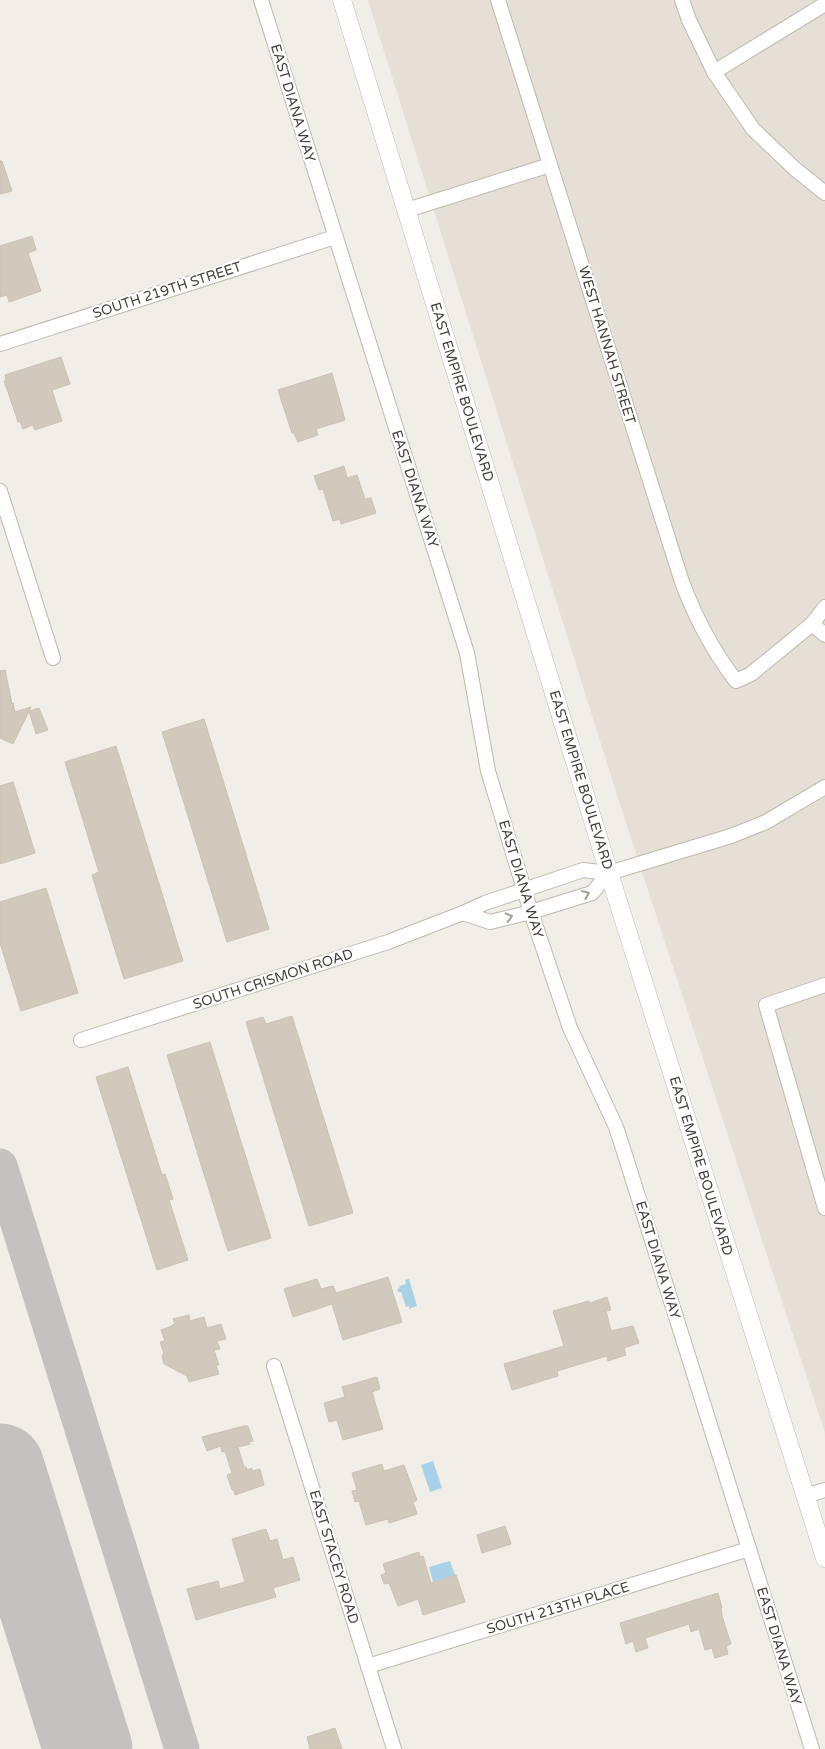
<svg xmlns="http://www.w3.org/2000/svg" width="825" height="1749" font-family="'Varela Round',sans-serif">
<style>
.residential{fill:#e5dfd5}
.water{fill:#a9d2e8}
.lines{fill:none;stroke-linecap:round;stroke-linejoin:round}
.taxiway{stroke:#c3c2be;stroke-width:35}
.runway{stroke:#c3c2be;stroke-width:89}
.building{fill:#d2c9bd;stroke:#ccc0b1}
.minor-casing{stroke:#bfb8ad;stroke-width:16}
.tertiary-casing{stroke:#bfb8ad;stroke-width:19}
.minor{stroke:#fff;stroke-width:14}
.tertiary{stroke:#fff;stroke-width:18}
.oneway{stroke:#a29e9b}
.labels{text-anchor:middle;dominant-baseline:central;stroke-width:4.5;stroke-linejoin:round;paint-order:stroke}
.street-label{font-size:14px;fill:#443e37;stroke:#fff}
</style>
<rect width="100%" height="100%" fill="#f1eee7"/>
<polygon class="residential" points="368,0 825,0 825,1433 617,795"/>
<g class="water">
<polygon points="409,1279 417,1306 409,1309 409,1306 406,1307 401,1292 398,1292 397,1289 400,1288 399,1286 406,1284 405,1280"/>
<polygon points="433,1461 442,1488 430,1492 421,1465"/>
<polygon points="450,1561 455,1575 433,1582 429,1567"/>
</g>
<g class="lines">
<polyline class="taxiway" points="0,1166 182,1749"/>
<polyline class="runway" points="0,1468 88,1749"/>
</g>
<g class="building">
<polygon points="0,161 2,161 12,191 0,194"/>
<polygon points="32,236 36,250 28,253 41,291 9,302 7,295 0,297 0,246"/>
<polygon points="61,357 70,384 52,390 62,421 35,430 33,425 23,429 20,421 18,422 8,392 4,381 6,381 5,375"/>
<polygon points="332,373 345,420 316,429 318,435 298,442 294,433 292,433 278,390"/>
<polygon points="344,466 347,478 357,475 365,499 371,498 376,513 341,524 340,519 333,521 323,489 319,490 314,476"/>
<polygon points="5,670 12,704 13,703 15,712 31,707 13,744 0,738 0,671"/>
<polygon points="39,708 48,730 36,734 29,711"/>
<polygon points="204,719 269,929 227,942 162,732"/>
<polygon points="116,746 183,961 124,979 92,875 99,872 65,762"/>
<polygon points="13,782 35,853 0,864 0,786"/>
<polygon points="46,888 78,993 21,1011 0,943 0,902"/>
<polygon points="292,1016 353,1213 309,1226 246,1022 263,1017 266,1024"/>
<polygon points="210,1042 271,1238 228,1251 167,1055"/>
<polygon points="128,1067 162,1175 165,1174 173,1199 169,1200 188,1260 157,1270 96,1077"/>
<polygon points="388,1277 402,1322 343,1340 332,1304 293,1317 284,1289 317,1279 321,1289 333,1286 336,1293"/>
<polygon points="607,1297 611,1310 606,1311 611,1331 633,1326 639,1343 624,1348 626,1355 608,1361 607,1356 557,1371 558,1376 512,1390 504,1364 564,1346 553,1311 589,1301 590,1303"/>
<polygon points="189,1315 190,1321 204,1317 207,1328 221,1324 226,1339 217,1341 220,1349 214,1350 219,1365 216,1365 219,1374 189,1382 187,1376 164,1364 162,1355 164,1354 160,1342 165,1341 161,1330 172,1326 172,1325 175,1324 173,1319"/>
<polygon points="377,1377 380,1389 372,1392 383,1429 343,1440 337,1420 329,1422 324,1403 345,1397 342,1387"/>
<polygon points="244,1426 248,1426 253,1441 249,1442 250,1444 238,1447 244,1467 246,1467 247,1470 252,1468 252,1471 260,1469 264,1485 235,1495 234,1490 232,1490 227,1475 232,1473 225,1451 222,1452 221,1446 207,1451 202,1437"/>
<polygon points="382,1464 384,1471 404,1465 417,1500 413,1502 417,1514 389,1523 388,1519 366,1525 359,1501 355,1502 352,1491 357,1490 352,1473"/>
<polygon points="505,1526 511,1544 482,1553 477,1535"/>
<polygon points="266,1529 270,1541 277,1539 283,1560 293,1557 300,1580 273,1588 276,1597 196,1620 187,1589 218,1581 220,1589 245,1582 232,1539"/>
<polygon points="419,1552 420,1557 423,1556 431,1583 456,1575 465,1602 423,1615 418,1599 398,1606 389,1583 384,1584 381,1575 386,1573 383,1564"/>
<polygon points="718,1593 722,1608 721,1608 722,1616 731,1644 726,1646 728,1654 715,1658 712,1648 705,1650 699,1629 691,1632 689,1624 645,1638 648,1648 636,1652 633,1641 626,1644 620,1623"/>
<polygon points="335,1728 342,1749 310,1749 307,1737"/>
</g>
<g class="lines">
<g class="minor-casing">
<g id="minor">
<polyline points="261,0 467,653 488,771 531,912 570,1028 616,1127 626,1158 812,1749"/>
<path d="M 498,0 L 682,582 C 696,619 712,650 736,681 L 751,674 L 812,624 L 825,607"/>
<polyline points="682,0 689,20 714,72 753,129 795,169 825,193"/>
<polyline points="714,72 825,4"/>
<polyline points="407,210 550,165"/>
<polyline points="0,344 335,237"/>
<polyline points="0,491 53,658"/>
<polyline points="812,624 825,635"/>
<polyline points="463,913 490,922 531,912 592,893 609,873"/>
<polyline points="825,985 766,1005 825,1208"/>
<polyline points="81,1040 388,942 463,913 485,903 583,870 609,873 731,836 766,822 825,787"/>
<polyline points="274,1366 394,1749"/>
<polyline points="805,1496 825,1490"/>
<polyline points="368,1666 749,1549"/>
</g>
</g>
<g class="tertiary-casing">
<polyline id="tertiary" points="342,0 609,873 825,1558"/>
</g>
<use href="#minor" class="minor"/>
<use href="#tertiary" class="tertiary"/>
</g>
<defs><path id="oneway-chevron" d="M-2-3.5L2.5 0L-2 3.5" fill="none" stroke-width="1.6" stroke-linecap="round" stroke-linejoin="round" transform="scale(1.25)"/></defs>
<g class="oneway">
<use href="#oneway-chevron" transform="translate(586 894) rotate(-23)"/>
<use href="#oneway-chevron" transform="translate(509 917) rotate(-14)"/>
</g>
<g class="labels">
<g class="street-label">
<text transform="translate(293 103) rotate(73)">EAST DIANA WAY</text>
<text transform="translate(167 290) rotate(-18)">SOUTH 219TH STREET</text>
<text transform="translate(607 345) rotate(73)">WEST HANNAH STREET</text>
<text transform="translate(462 392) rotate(73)">EAST EMPIRE BOULEVARD</text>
<text transform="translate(415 489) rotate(72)">EAST DIANA WAY</text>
<text transform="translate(581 780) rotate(73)">EAST EMPIRE BOULEVARD</text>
<text transform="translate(521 879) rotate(73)">EAST DIANA WAY</text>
<text transform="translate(273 979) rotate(-18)">SOUTH CRISMON ROAD</text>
<text transform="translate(701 1166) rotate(73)">EAST EMPIRE BOULEVARD</text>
<text transform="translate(658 1260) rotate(73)">EAST DIANA WAY</text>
<text transform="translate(334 1557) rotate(73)">EAST STACEY ROAD</text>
<text transform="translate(558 1608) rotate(-17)">SOUTH 213TH PLACE</text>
<text transform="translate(779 1646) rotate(73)">EAST DIANA WAY</text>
</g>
</g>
</svg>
